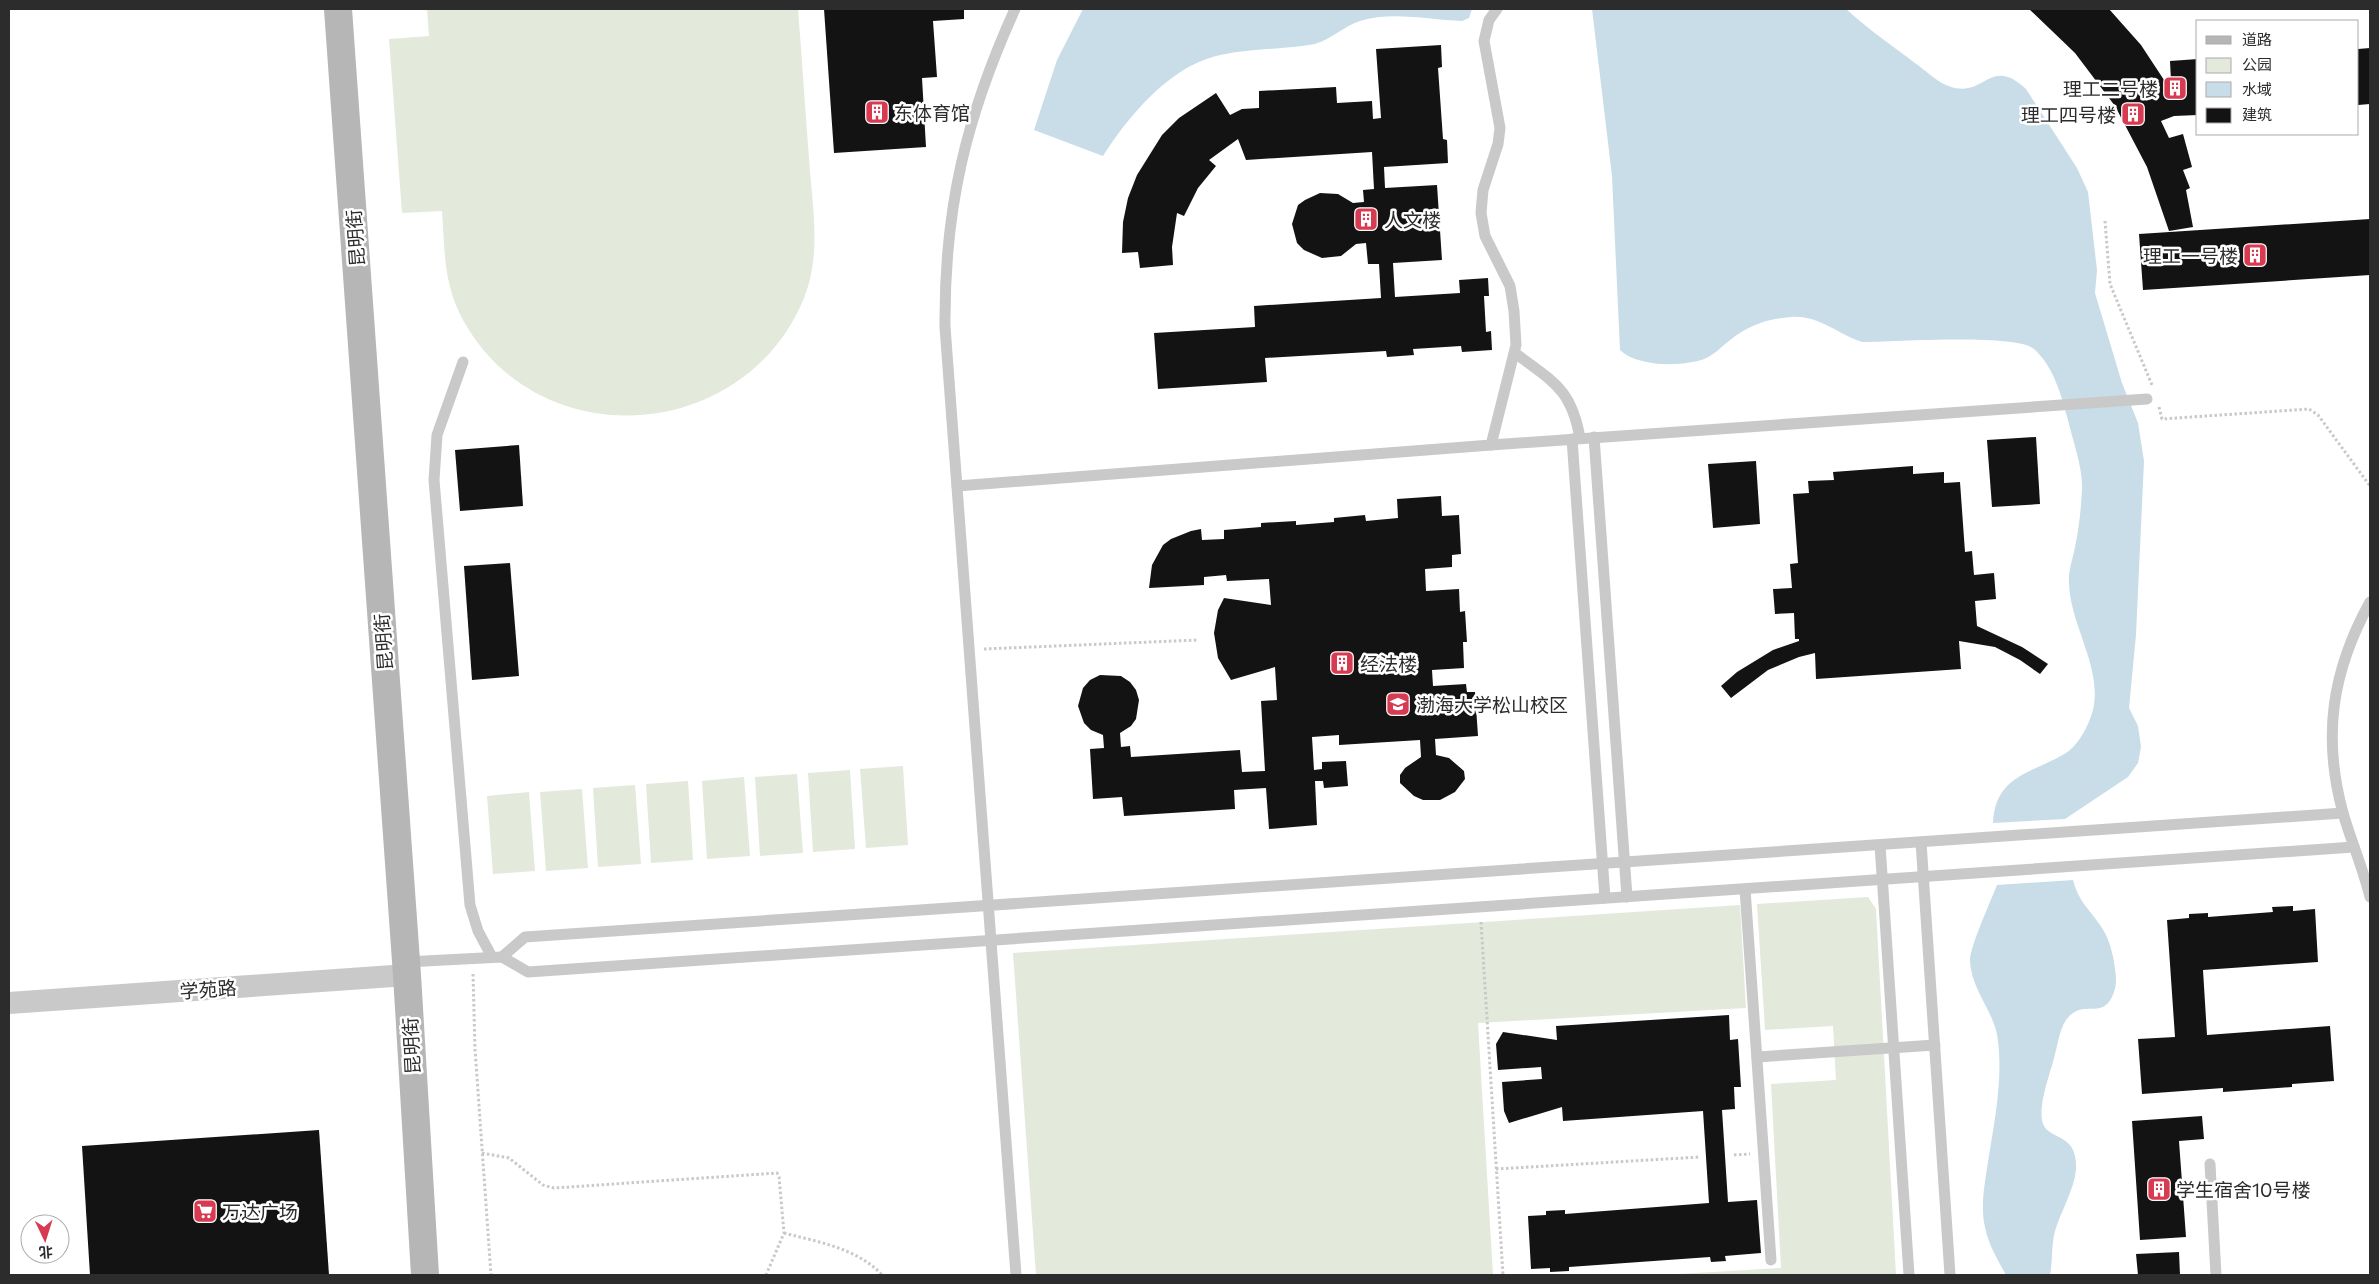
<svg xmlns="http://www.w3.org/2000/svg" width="2379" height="1284" font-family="Commissioner,'Noto Sans SC',sans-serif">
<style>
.green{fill:#e3e9db}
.water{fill:#c8dde8}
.building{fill:#131313}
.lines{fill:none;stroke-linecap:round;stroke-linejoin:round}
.path{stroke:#c9c9c9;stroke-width:3;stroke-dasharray:2.5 2.5;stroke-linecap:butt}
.lane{stroke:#c9c9c9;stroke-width:11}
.street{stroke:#c9c9c9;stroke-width:22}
.secondary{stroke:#b6b6b6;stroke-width:28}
.labels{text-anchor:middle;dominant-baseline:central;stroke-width:5;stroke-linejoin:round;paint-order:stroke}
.poi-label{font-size:19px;fill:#2c2c2c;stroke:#fff;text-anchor:start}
.street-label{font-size:19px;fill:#2c2c2c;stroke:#fff}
</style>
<rect width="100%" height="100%" fill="#fff"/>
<g class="green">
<path d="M 427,9 L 798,9 C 802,59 805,109 809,158 C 812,206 822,253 804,298 C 745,443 539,458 463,320 C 443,283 445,251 442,211 L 402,213 L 389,39 L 429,36 Z"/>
<polygon points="903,766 908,845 866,848 860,769"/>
<polygon points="850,770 855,849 813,852 808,773"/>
<polygon points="797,774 803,853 760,856 755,777"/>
<polygon points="744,777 750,856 707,859 702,781"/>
<polygon points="688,781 693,860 651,863 646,784"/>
<polygon points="635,785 641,864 598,867 593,788"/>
<polygon points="582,789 588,868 546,871 540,792"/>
<polygon points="529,792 535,871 493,874 487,796"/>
<polygon points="1868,897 1876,909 1896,1275 1661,1275 1781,1268 1771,1084 1836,1080 1833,1026 1765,1030 1757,904"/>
<polygon points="1740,905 1746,1008 1478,1023 1493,1275 1036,1275 1013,953"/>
</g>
<g class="water">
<path d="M 1083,9 L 1472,9 L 1469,18 L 1462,21 C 1429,20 1392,11 1360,21 C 1344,26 1332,39 1315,44 C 1283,50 1248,48 1216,56 C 1168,68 1128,117 1103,156 L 1034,130 L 1057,60 Z"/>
<path d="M 1592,9 L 1846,9 C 1868,29 1891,45 1915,63 C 1925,70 1935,80 1946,85 C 1985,102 1988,54 2026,89 L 2077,168 L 2088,192 L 2097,270 L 2095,293 L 2122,383 L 2138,423 L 2144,461 L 2136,635 L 2129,708 L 2138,726 L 2141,747 L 2138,763 L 2128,777 L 2065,819 L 1993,823 C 1995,775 2033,773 2066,753 C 2077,746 2086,730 2090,719 C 2108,675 2070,628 2069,583 C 2068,570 2073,559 2075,547 C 2079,529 2081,508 2082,490 C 2083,467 2073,442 2068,420 C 2061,395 2054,367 2034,349 C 2016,333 1892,342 1862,342 C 1837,334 1819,315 1791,317 C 1767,319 1748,325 1729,341 C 1721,347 1713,356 1704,359 C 1682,367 1637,367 1620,350 L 1612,176 Z"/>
<path d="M 2073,880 C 2079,903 2090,909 2102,928 C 2111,941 2115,963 2116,978 C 2116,985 2115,991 2112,997 C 2102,1017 2087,1003 2073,1013 C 2060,1022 2059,1040 2055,1054 C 2051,1072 2037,1106 2043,1124 C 2050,1141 2078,1132 2076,1170 C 2074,1190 2061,1211 2055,1231 C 2051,1246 2053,1260 2050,1275 L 2006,1275 C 1998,1260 1988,1244 1985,1227 C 1980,1207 1985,1182 1988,1162 C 1994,1123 2003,1081 1998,1041 C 1995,1011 1971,991 1970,960 C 1970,947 1991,900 1997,885 Z"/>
</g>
<g class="building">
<polygon points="824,9 964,9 964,19 933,21 937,77 922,78 926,147 834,153"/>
<polygon points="2029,9 2109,9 2141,45 2166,83 2171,81 2170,61 2198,59 2198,115 2174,116 2161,121 2169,138 2183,134 2192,167 2183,170 2190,188 2186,190 2193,227 2169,231 2147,167 2115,106 2075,53"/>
<polygon points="1441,45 1442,67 1438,68 1443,139 1447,140 1448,163 1384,167 1385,188 1437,185 1442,260 1393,263 1395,297 1460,293 1459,280 1488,278 1489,296 1484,296 1486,332 1491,331 1492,350 1462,352 1461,346 1413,349 1414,355 1387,357 1386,351 1265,358 1267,382 1158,389 1154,333 1255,327 1254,306 1381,298 1379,264 1368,264 1366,243 1356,244 1341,256 1322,258 1304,250 1297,243 1292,224 1298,205 1305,200 1320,193 1338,194 1353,203 1364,202 1363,190 1374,189 1372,152 1246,160 1238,139 1209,160 1216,166 1198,188 1184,216 1177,213 1172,247 1173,265 1140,268 1138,252 1122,253 1123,222 1128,198 1137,175 1162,135 1179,118 1216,93 1230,115 1242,109 1259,108 1259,91 1336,87 1337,103 1372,101 1373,119 1381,118 1376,49"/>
<polygon points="2370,48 2370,104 2358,105 2358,49"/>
<polygon points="2370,219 2370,275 2143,290 2139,234"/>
<polygon points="2036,437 2040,504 1992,507 1987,440"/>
<polygon points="519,445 523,506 460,511 455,450"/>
<polygon points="1756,461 1760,524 1713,528 1708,464"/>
<polygon points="1913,466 1913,474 1944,472 1944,483 1960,482 1965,552 1972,551 1974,575 1994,573 1996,599 1975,601 1977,626 2022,647 2048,664 2040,674 2020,660 1995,647 1959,641 1961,669 1816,679 1815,653 1799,657 1768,670 1731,698 1721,686 1737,672 1773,650 1799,641 1799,639 1795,639 1794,613 1775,614 1773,589 1792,588 1790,564 1798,563 1793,494 1809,493 1808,481 1834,480 1833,472"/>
<polygon points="1441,496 1442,516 1459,515 1461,554 1452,555 1452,567 1425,569 1426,591 1459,589 1460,612 1465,611 1467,642 1463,642 1464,668 1432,670 1433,686 1466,684 1467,692 1475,692 1478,736 1435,739 1436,755 1449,758 1464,771 1465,779 1455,792 1440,800 1423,800 1414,796 1400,783 1400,775 1405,768 1421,757 1420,740 1339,745 1339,735 1312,737 1314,770 1322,769 1322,762 1346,761 1348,786 1324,788 1323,781 1315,781 1317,825 1269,829 1266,788 1234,790 1235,809 1124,816 1122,797 1093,799 1090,749 1104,748 1103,735 1091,730 1084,723 1078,706 1083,688 1090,680 1100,675 1121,676 1130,682 1136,690 1139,700 1136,719 1131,726 1120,733 1121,747 1130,746 1131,757 1240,750 1242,772 1265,771 1261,701 1277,700 1275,667 1231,680 1218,658 1214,633 1218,610 1224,598 1271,605 1269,579 1227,581 1226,575 1204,577 1204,585 1149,588 1152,565 1163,545 1171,539 1191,531 1201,529 1202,540 1224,539 1224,530 1261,527 1261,523 1296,521 1296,525 1334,522 1334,518 1365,515 1366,521 1398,518 1397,499"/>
<polygon points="510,563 519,676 472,680 464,566"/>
<polygon points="2293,906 2293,911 2315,909 2318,962 2203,970 2207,1035 2330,1026 2334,1081 2292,1084 2292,1087 2223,1092 2223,1088 2142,1094 2138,1039 2175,1037 2167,920 2189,918 2189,914 2208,913 2208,917 2273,912 2272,907"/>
<polygon points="1729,1015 1730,1040 1738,1039 1741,1087 1734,1087 1735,1109 1722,1110 1728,1202 1757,1200 1761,1253 1725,1256 1726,1261 1711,1262 1710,1257 1569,1267 1569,1271 1550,1272 1550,1268 1531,1269 1528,1216 1546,1215 1546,1211 1565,1210 1565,1214 1709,1203 1703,1111 1563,1121 1562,1107 1509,1123 1504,1111 1502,1082 1542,1079 1541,1067 1498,1070 1496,1044 1503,1032 1557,1040 1556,1026"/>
<polygon points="2202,1116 2204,1139 2179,1141 2186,1237 2140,1240 2132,1121"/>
<polygon points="319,1130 329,1275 90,1275 82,1146"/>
<polygon points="2179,1252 2180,1275 2138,1275 2136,1254"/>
</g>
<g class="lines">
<g class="path">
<polyline points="2105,221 2110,284 2152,385"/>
<polyline points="2159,407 2162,419 2309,409 2318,415 2370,486"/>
<polyline points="984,649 1198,640"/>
<polyline points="1481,922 1503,1275"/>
<polyline points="473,974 475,1049 491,1275"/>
<polyline points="482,1153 509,1158 543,1185 554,1188 777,1173 779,1177 784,1233 766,1275"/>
<polyline points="1734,1155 1750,1154"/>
<polyline points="1496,1169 1700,1157"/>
<path d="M 784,1233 C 818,1242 857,1248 882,1275"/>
</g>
<g class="lane">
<path d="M 1015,9 C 966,117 944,208 945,327 L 1016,1275"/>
<path d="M 1515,353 C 1553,382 1571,388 1580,438"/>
<polyline points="463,362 437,435 434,480 470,905 478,931 492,957"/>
<polyline points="1594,437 1627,897"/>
<polyline points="1572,439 1605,898"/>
<polyline points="1491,445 1516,345 1514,311 1510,286 1485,236 1481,213 1483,190 1498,144 1500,128 1484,41 1489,20 1497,9"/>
<polyline points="957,486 1491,445 2147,399"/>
<path d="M 2370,602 C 2332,671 2322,736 2343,813 C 2351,841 2363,868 2370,897"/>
<polyline points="1921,842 1950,1275"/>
<polyline points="1880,845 1909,1275"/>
<polyline points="1745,889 1771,1260"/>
<polyline points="502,957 525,937 2343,813"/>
<polyline points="406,962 502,957 528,972 2354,847"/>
<polyline points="1757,1057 1935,1045"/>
<polyline points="2210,1164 2216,1275"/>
</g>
<polyline class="street" points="9,1003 407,975"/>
<polyline class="secondary" points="338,9 407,975 425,1275"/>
</g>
<defs>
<g id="building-square" transform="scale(1.25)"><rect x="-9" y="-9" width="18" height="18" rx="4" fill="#d63b51" stroke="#fff"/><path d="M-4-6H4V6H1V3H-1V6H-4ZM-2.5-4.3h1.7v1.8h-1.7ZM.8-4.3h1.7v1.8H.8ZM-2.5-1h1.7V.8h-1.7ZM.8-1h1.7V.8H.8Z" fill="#fff"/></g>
<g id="university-square" transform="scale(1.25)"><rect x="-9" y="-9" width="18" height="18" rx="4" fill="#d63b51" stroke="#fff"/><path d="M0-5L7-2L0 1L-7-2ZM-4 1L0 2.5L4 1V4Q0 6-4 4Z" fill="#fff"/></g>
<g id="supermarket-square" transform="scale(1.25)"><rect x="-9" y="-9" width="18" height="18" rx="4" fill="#d63b51" stroke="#fff"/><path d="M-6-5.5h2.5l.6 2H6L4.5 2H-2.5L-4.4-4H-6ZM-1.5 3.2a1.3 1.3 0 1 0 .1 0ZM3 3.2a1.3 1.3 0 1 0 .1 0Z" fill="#fff"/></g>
</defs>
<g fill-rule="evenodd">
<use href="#building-square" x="2175" y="88"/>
<use href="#building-square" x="877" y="112"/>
<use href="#building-square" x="2133" y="114"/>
<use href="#building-square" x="1366" y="219"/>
<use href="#building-square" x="2255" y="255"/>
<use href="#building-square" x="1342" y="663"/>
<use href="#university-square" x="1398" y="704"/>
<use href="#building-square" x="2159" y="1189"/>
<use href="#supermarket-square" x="205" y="1211"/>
</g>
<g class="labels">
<g class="poi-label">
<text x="2158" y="88" text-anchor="end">理工二号楼</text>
<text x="894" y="112">东体育馆</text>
<text x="2116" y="114" text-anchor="end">理工四号楼</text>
<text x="1384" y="219">人文楼</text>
<text x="2238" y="255" text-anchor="end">理工一号楼</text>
<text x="1360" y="663">经法楼</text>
<text x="1416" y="704">渤海大学松山校区</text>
<text x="2176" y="1189">学生宿舍10号楼</text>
<text x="222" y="1211">万达广场</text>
</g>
<g class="street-label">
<text transform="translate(355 238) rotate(-94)">昆明街</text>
<text transform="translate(383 642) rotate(-94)">昆明街</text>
<text transform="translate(208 989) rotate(-4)">学苑路</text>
<text transform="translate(411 1046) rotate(-93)">昆明街</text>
</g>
</g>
<rect width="2379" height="1284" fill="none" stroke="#2c2c2c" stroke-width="20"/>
<rect x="2196" y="20" width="162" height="115" fill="#ffffff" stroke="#ababab"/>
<rect x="2206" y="36" width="25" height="8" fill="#b6b6b6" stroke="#ababab"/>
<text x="2242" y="45" font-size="15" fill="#2c2c2c">道路</text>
<rect x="2206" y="58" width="25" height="15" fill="#e3e9db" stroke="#ababab"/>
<text x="2242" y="70" font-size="15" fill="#2c2c2c">公园</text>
<rect x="2206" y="82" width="25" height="15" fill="#c8dde8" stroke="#ababab"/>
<text x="2242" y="95" font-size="15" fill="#2c2c2c">水域</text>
<rect x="2206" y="108" width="25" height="15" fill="#131313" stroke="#ababab"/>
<text x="2242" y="120" font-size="15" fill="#2c2c2c">建筑</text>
<g transform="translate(45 1239) rotate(176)"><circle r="24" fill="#ffffff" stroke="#ababab"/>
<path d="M0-4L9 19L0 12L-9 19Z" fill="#d63b51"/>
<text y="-8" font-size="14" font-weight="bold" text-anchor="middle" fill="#2c2c2c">北</text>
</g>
</svg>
